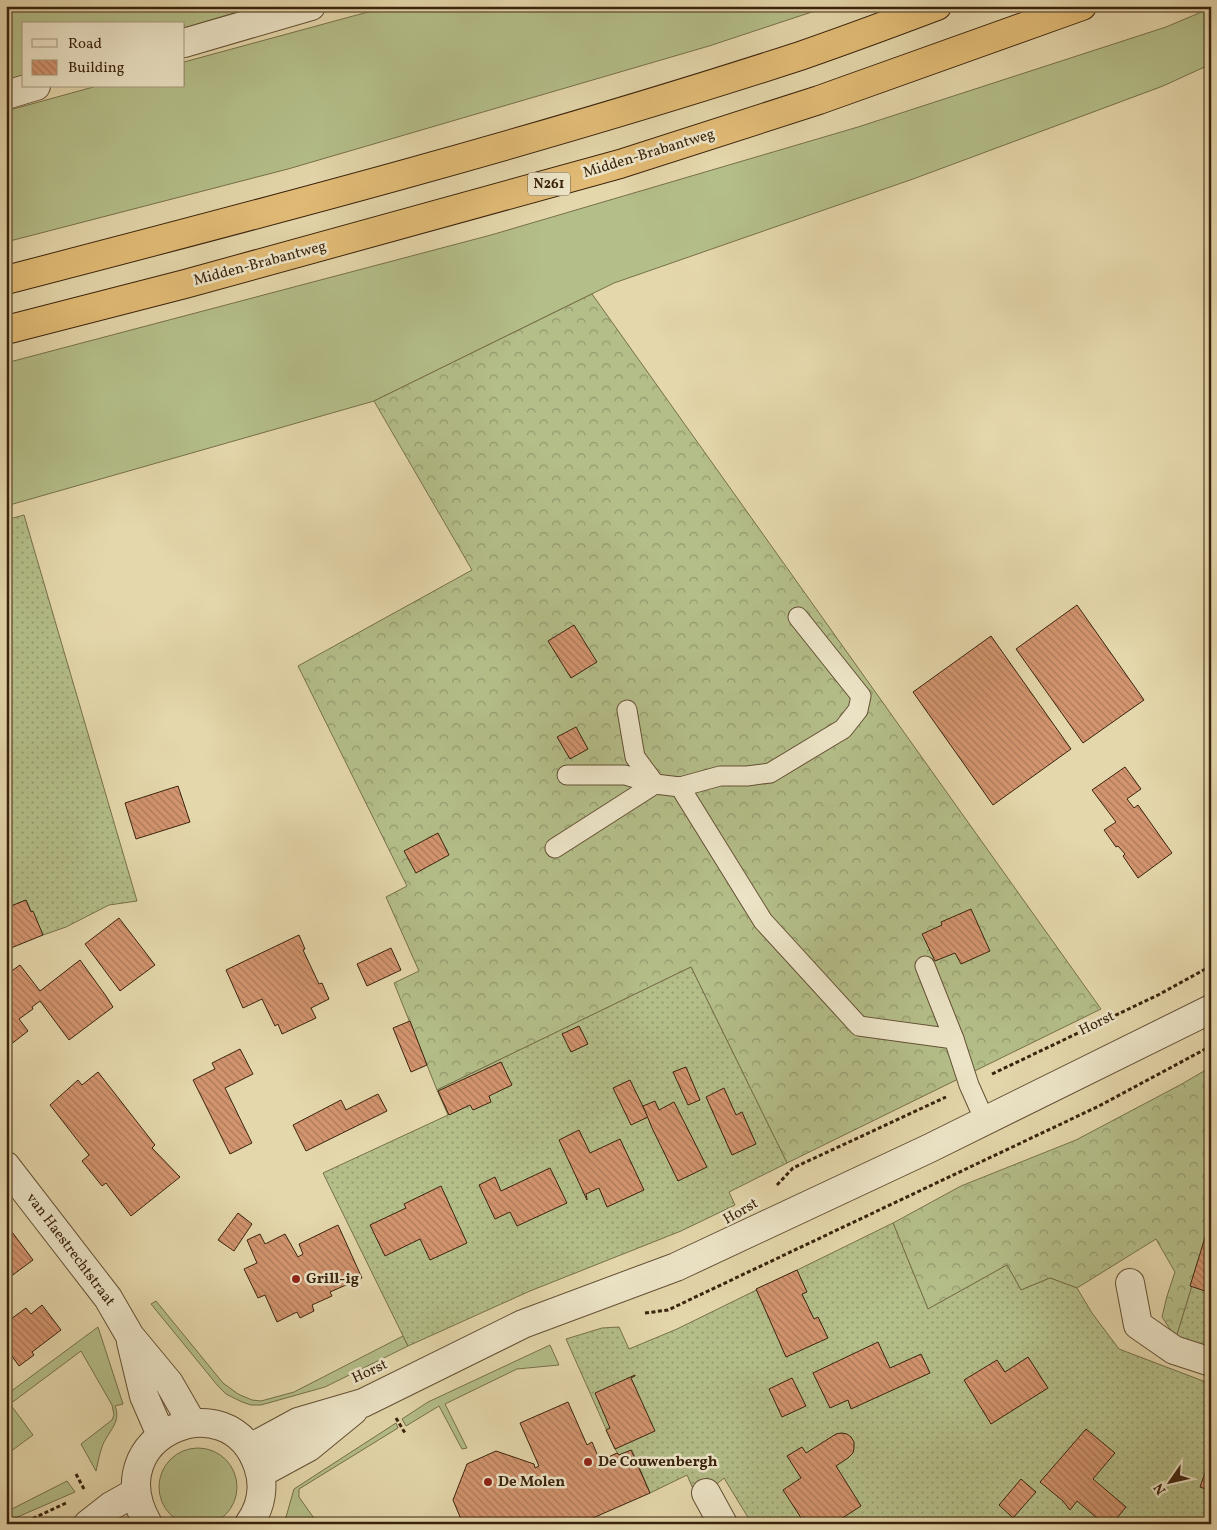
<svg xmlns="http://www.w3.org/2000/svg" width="1217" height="1530" font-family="Vollkorn,serif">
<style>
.grass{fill:#b4be89;stroke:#77704b}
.forest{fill:url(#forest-crowns);stroke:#77704b}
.garden{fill:url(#garden-dots);stroke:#77704b}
.building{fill:url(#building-back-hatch);stroke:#3a230d}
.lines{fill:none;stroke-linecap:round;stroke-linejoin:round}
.service-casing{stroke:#645034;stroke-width:21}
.minor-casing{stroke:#645034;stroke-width:30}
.tertiary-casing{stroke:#645034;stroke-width:30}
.trunk-casing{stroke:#3a230d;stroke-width:30}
.path{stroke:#3a230d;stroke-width:3;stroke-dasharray:4 2.5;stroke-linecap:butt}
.service{stroke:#ede5c8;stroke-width:19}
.minor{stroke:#ede5c8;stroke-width:28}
.tertiary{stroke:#ede5c8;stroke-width:28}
.trunk{stroke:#e2bc76;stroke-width:28}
.poi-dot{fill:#8f2418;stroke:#ede5c8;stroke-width:2}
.labels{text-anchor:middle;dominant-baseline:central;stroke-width:5;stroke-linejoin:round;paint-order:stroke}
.shield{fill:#ede5c8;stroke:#705d45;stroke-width:1}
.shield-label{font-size:14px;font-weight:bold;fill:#3a230d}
.street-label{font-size:15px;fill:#3a230d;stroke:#ede5c8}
.poi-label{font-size:15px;font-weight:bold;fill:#3a230d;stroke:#ede5c8;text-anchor:start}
</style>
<defs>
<pattern id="forest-crowns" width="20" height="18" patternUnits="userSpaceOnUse" patternTransform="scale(1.25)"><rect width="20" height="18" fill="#b4be89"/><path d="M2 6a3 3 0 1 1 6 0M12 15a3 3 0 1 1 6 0" fill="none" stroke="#939a6e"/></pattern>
<pattern id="garden-dots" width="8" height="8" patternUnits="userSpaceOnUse" patternTransform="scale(1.25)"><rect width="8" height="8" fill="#b4be89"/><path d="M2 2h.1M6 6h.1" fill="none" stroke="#939a6e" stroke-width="1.8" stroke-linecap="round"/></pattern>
<pattern id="building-back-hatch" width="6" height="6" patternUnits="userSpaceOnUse" patternTransform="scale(1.25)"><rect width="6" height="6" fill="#d3956f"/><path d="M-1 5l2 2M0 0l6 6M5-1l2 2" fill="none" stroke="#ac795a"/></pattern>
</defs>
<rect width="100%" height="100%" fill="#e4d7ab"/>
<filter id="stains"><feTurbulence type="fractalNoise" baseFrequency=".004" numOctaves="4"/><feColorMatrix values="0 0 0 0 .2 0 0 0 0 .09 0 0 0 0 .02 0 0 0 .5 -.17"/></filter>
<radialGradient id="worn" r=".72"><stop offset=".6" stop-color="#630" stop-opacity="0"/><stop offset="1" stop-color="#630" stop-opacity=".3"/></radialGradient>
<g class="grass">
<polygon points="6,6 257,6 184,28 184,24 24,24 24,75 6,80"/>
<polygon points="390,6 830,6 709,46 288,169 6,242 6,111 97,86 184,86 184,62"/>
<polygon points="1211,8 1211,64 1163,86 913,179 614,283 374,401 6,506 6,363 491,235 858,127 1166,27"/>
<polygon points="156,1301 223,1383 238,1394 252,1400 261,1401 294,1392 403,1336 408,1346 325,1387 261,1405 251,1405 242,1402 226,1394 218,1386 151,1304"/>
<path d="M 98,1327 L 123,1404 L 115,1406 C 122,1423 107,1432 102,1447 C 99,1455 98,1463 96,1471 L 81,1444 L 112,1420 L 114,1415 L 112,1405 L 81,1351 L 10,1404 L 33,1435 L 6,1455 L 6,1395 Z"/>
<polygon points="550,1345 559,1365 517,1369 445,1404 467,1448 462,1449 439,1406 406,1426 402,1419 428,1402"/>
<polygon points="396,1423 398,1428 299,1489 299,1497 318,1524 284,1524 294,1489"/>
<circle cx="198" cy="1487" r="39"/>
<polygon points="67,1481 75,1492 6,1522 6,1512"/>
</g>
<g class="forest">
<polygon points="592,294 1101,1009 787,1163 691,967 437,1090 394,983 419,971 386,897 407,886 298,666 472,570 374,401"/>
<polygon points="1211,1067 1211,1224 1176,1338 1162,1317 1167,1296 1175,1272 1156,1239 1077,1288 1050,1278 1021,1290 1007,1265 928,1309 893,1223 961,1186 1076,1140 1180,1085"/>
</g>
<g class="garden">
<polygon points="24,515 137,901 109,905 66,927 43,935 26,900 6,908 6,520"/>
<polygon points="691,967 787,1163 729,1192 735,1205 681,1231 530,1291 408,1346 323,1173 448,1115 437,1090"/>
<polygon points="893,1223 928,1309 1007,1265 1021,1290 1050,1278 1077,1288 1092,1313 1119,1349 1211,1384 1211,1524 752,1524 724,1478 706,1493 694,1491 687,1475 650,1493 632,1450 619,1455 615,1449 566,1339 602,1328 619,1327 629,1349 677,1329"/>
<polygon points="1211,1224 1211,1348 1176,1338"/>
</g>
<g class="building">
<polygon points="1077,605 1144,700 1083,743 1016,649"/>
<polygon points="574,625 597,662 571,678 548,641"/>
<polygon points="991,636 1071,749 993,805 913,692"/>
<polygon points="576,727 588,749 570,759 557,737"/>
<polygon points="1125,767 1141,789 1127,799 1134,808 1138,805 1172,853 1138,878 1123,856 1125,854 1118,846 1116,847 1104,830 1116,822 1092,790"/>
<polygon points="178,786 190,822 136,839 125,803"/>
<polygon points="438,833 449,855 416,873 404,851"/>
<polygon points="26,900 31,912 33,911 43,935 6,950 6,908"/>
<polygon points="971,909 990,951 961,964 955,953 935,961 922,934 942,925 941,922"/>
<polygon points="119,918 155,965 120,991 85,944"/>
<polygon points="299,935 305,949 303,950 319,984 322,983 329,999 311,1008 316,1018 282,1034 278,1024 275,1026 262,999 243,1008 226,970"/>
<polygon points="391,948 401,970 367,986 357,964"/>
<polygon points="80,960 106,996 113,1007 69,1040 40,1001 32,1007 33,1009 19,1019 28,1031 10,1045 6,1040 6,975 20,965 40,991"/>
<polygon points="410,1021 427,1065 411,1072 393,1028"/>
<polygon points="579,1026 588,1044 571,1052 562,1034"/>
<polygon points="240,1049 253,1074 225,1088 252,1143 230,1154 193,1080 215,1069 212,1063"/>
<polygon points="501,1062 512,1085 489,1096 491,1102 473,1110 470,1105 449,1115 438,1091"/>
<polygon points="686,1067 700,1100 688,1105 673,1072"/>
<polygon points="98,1072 155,1145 152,1148 180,1177 131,1216 106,1183 102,1186 82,1161 89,1155 50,1105 78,1080 82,1085"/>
<polygon points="630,1080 648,1117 631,1125 613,1088"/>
<polygon points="724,1088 736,1115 742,1112 756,1144 732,1155 706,1097"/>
<polygon points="378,1094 387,1111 306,1151 293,1125 341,1100 346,1110"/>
<polygon points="655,1101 659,1110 674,1102 707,1167 678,1181 652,1128 643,1106"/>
<polygon points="579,1130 590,1153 620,1139 644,1190 607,1207 599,1188 586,1194 587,1200 559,1140"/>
<polygon points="550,1168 567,1203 517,1226 510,1212 495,1219 479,1185 495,1177 501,1191"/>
<polygon points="441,1186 467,1243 430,1260 420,1239 385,1256 370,1225 406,1208 404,1204"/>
<polygon points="238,1213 252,1224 234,1251 218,1240"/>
<polygon points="338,1225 362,1278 330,1292 332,1296 312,1305 314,1311 300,1318 297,1312 277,1322 265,1295 258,1298 244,1269 257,1263 247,1240 260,1234 265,1244 285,1234 298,1257 303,1254 299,1244"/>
<polygon points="9,1228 33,1260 6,1280 6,1230"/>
<polygon points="1207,1231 1211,1232 1211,1293 1190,1286"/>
<polygon points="797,1270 807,1292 802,1294 814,1319 818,1317 828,1338 786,1357 756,1289"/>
<polygon points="42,1305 61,1330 32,1352 34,1355 19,1366 6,1348 6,1312 11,1319 26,1308 31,1314"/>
<polygon points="878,1342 890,1368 921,1354 930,1373 851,1409 848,1400 830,1408 813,1373"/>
<polygon points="1028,1357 1048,1388 991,1424 964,1380 997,1360 1005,1372"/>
<polygon points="635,1375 635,1376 631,1378 655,1431 615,1449 606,1430 610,1428 595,1393"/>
<polygon points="792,1378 806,1406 782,1417 769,1389"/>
<polygon points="568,1402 587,1445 592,1442 600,1461 617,1453 619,1455 631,1450 650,1493 586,1521 579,1518 577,1524 463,1524 453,1500 467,1464 496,1451 534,1464 535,1468 539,1466 520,1423"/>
<polygon points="1086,1429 1115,1453 1093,1479 1126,1507 1112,1524 1104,1524 1077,1501 1070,1510 1063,1501 1040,1482"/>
<polygon points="841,1433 847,1434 851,1437 854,1442 854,1448 853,1453 848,1458 836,1466 861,1506 833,1524 805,1524 783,1490 801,1478 787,1456 802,1447 806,1453 836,1434"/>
<polygon points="1211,1456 1211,1491 1200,1487"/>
<polygon points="1021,1479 1036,1492 1013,1518 999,1505"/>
</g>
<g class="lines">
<g class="service-casing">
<g id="service">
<polyline points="567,775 625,775 655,784 635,757 627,710"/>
<polyline points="680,787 720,776 747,776 770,773 843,729 858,710 861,696 798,617"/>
<polyline points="555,848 655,784 680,787 763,921 859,1026 954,1039 969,1085 985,1121"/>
<polyline points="925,966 954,1039"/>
</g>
</g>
<g class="minor-casing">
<g id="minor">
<polyline points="184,43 311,6"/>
<polyline points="6,95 36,86"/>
<polyline points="1130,1283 1138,1325 1174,1350 1211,1362"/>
<polyline points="706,1493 723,1524"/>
</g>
</g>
<g class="tertiary-casing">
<g id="tertiary">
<polyline points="6,1166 108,1298 130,1336 169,1383 192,1423"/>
<polyline points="131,1342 144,1396 161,1435"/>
<polyline points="250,1448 298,1422 363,1403 523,1324 676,1267 930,1148 1211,1009"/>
<polyline points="261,1473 309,1447 353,1411"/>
<polyline points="88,1524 111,1506 136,1492"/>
<path d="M 148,1524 C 96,1435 229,1380 258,1466 C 265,1486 261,1507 249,1524"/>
</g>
</g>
<g class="trunk-casing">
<g id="trunk">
<path d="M 6,280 C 272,211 539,141 800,56 C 846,40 892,23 937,6"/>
<polyline points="6,330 185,284 620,164 819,100 1082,6"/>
</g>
</g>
<g class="path">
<polyline points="992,1074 1158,995 1211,966"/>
<polyline points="777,1185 793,1168 946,1097"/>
<polyline points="645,1313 668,1310 1099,1106 1211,1046"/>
<polyline points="396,1418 405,1433"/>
<polyline points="76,1474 84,1489"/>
<polyline points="21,1524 66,1503"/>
</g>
<use href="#service" class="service"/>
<use href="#minor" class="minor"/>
<use href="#tertiary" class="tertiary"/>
<use href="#trunk" class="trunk"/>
</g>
<g class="poi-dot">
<circle cx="296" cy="1279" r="5"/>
<circle cx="588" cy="1462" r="5"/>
<circle cx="488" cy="1482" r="5"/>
</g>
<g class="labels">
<rect class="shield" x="528" y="172.5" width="42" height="23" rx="4"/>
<g class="shield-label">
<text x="549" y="184">N261</text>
</g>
<g class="street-label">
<text transform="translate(649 154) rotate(-17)">Midden-Brabantweg</text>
<text transform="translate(260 264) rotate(-15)">Midden-Brabantweg</text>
<text transform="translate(1097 1024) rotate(-26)">Horst</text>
<text transform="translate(741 1212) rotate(-30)">Horst</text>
<text transform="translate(70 1250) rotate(53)">van Haestrechtstraat</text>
<text transform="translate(370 1372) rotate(-25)">Horst</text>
</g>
<g class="poi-label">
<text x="306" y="1279">Grill-ig</text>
<text x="598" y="1462">De Couwenbergh</text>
<text x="498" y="1482">De Molen</text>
</g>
</g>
<rect width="1217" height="1530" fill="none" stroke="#e4d7ab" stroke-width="25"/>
<rect x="8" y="8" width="1202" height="1515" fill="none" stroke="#3a230d" stroke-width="2.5"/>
<rect x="12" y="12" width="1192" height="1505" fill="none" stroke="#3a230d"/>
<rect x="22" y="22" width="162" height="65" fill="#ede5c8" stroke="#a5977d"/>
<rect x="32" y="39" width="25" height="8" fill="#ede5c8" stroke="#a5977d"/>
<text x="68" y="48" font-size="15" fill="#3a230d">Road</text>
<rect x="32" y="60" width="25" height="15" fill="url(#building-back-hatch)" stroke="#a5977d"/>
<text x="68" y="72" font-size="15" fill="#3a230d">Building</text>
<g transform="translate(1170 1482) rotate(236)" stroke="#ede5c8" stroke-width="4" paint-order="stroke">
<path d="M0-4L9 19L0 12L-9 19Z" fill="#3a230d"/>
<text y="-8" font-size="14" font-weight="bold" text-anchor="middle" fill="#3a230d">N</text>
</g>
<rect width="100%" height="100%" filter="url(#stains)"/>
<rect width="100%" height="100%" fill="url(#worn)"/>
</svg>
